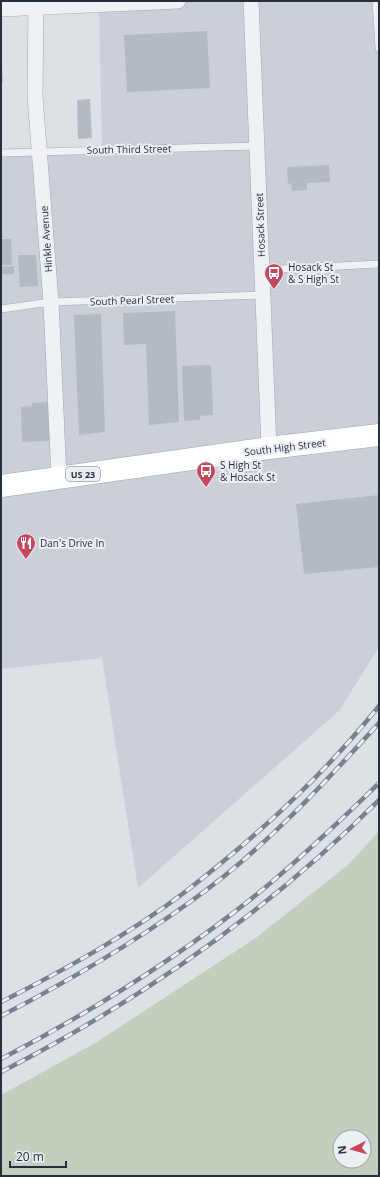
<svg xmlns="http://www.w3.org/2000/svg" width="380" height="1177" font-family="'Open Sans',sans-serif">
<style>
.built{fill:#cbd0d8}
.green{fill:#c3cfbe;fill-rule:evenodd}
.building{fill:#b4bac2}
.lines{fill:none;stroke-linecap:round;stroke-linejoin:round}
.service-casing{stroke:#a3a8b0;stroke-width:8}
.minor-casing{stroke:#a3a8b0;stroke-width:16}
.primary-casing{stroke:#9da6b1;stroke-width:23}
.service{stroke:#eff1f5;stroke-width:7}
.minor{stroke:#eff1f5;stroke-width:15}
.primary{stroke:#fff;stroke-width:22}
.rail-casing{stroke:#77818f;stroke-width:4.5}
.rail{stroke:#eceff4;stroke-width:3;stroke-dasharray:9;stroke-linecap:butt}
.labels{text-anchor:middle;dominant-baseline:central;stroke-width:4;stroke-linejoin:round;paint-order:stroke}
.shield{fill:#eceff4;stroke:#626973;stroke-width:1}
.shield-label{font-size:9px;font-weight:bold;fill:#272f3c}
.street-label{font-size:10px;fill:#272f3c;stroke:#eceff4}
.poi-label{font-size:10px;fill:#272f3c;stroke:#eceff4;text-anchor:start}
</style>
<rect width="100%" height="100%" fill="#dde1e6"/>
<polygon class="built" points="129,1 379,1 379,647 339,711 138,888 102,658 1,669 1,154 102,152 99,4"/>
<path class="green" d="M 379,831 L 379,1176 L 1,1176 L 1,1095 L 97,1042 L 257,937 L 349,864 ZM 340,1137 L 364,1137 L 364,1161 L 340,1161 Z"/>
<g class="building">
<polygon points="207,31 210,88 127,92 124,35"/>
<polygon points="1,56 3,82 1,82"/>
<polygon points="90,99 92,138 78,139 77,100"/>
<polygon points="329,165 330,182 307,183 307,190 292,191 291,183 288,184 287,167"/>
<polygon points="1,239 11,239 12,265 1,265"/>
<polygon points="18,255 36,255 38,286 20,287"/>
<polygon points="14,266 14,274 1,274 1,267"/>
<polygon points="175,311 179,422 149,425 146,344 124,345 123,313"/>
<polygon points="101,314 105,432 79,435 74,315"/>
<polygon points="211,365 213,415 200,416 200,420 184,421 182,366"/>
<polygon points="48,402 50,441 22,442 21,407 32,406 32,403"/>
<polygon points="379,495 379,567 304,574 296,504"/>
</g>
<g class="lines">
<g class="service-casing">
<g id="service">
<polyline points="376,1 379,48"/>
<polyline points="1,153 257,146"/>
<polyline points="262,270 379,264"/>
<polyline points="1,309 51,302 263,295"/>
</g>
</g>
<g class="minor-casing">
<g id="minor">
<polyline points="36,1 35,96 51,302 59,478"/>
<polyline points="251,1 269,448"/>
<polyline points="1,9 178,1"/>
</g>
</g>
<g class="primary-casing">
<polyline id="primary" points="1,486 269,448 379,435"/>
</g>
<use href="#service" class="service"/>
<use href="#minor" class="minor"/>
<use href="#primary" class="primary"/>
<g class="rail-casing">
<g id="rail">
<path d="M 1,1002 C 64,970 128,935 185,892 C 255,838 324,775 379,706"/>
<path d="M 1,1016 C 67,982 130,945 190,902 C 261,852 321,787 379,723"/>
<path d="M 1,1059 C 91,1012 176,959 256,895 C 299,860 339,822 379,783"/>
<path d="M 1,1072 C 140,1001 268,911 379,800"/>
</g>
</g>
<use href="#rail" class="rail"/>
</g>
<defs>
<g id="bus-pin" transform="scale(1)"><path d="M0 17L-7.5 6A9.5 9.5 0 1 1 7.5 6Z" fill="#c6465e" stroke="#eceff4"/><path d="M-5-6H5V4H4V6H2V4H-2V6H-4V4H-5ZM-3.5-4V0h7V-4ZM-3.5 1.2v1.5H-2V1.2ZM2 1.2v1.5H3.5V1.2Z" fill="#fff"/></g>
<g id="restaurant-pin" transform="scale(1)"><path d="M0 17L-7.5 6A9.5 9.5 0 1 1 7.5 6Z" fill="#c6465e" stroke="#eceff4"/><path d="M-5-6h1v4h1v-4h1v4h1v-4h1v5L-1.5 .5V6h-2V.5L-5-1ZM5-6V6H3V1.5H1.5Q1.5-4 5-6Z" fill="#fff"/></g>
</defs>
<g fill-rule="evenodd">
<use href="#bus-pin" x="274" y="273"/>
<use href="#bus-pin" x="206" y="471"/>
<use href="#restaurant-pin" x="26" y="543"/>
</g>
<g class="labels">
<rect class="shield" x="66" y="467" width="34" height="14" rx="3"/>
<g class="shield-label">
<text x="83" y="474">US 23</text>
</g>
<g class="street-label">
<text transform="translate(129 149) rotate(-1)">South Third Street</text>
<text transform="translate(260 225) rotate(-92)">Hosack Street</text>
<text transform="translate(46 239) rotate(-94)">Hinkle Avenue</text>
<text transform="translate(132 300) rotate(-2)">South Pearl Street</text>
<text transform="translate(285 447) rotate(-7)">South High Street</text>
</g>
<g class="poi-label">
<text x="288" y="267">Hosack St<tspan x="288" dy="12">&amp; S High St</tspan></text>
<text x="220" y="465">S High St<tspan x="220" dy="12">&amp; Hosack St</tspan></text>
<text x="40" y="543">Dan's Drive In</text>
</g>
</g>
<rect width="380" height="1177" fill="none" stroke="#272f3c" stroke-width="4"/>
<g transform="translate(352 1149) rotate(264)"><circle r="19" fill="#eceff4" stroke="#9da2aa"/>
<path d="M0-3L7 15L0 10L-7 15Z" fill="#c6465e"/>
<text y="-6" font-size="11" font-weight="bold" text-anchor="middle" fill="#272f3c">N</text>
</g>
<path d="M10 1161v6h56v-6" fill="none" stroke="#272f3c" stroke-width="2"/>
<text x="16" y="1161" font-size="12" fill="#272f3c" stroke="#eceff4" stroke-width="3" paint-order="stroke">20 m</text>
</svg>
